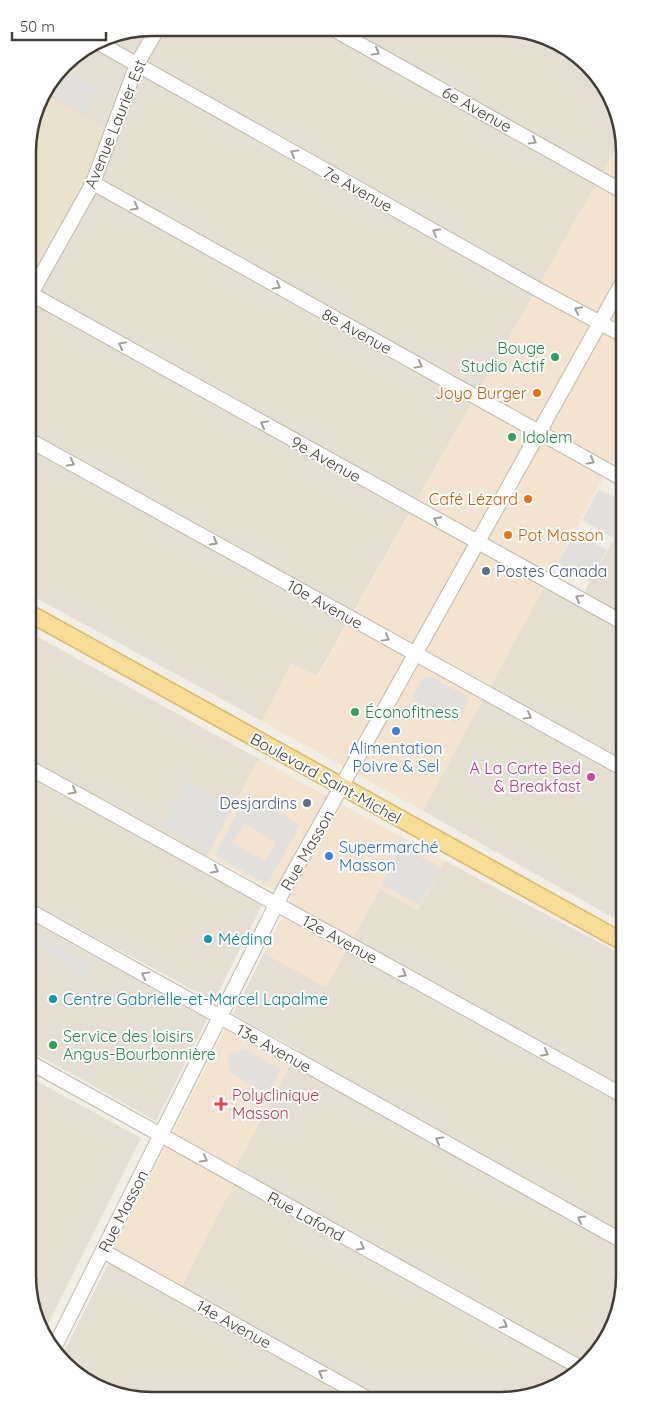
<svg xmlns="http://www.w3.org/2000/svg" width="652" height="1428" font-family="Quicksand,sans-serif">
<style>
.residential{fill:#e5dfd3}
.commercial{fill:#f2e4d1}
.education{fill:#eae2cf}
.parking{fill:#e2e0dd;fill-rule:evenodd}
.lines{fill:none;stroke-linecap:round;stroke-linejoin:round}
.minor-casing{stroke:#bfb8ab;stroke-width:16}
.major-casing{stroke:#dbba69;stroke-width:19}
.minor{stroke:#fff;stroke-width:14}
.major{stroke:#f7dd98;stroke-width:16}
.oneway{stroke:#a19e9a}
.leisure-dot{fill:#2e9e5b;stroke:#fff;stroke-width:2}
.food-dot{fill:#e8710a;stroke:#fff;stroke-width:2}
.service-dot{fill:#5c6f8a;stroke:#fff;stroke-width:2}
.shop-dot{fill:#3f7fe0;stroke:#fff;stroke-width:2}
.hotel-dot{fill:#d1479c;stroke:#fff;stroke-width:2}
.culture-dot{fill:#0f9aa8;stroke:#fff;stroke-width:2}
.health-dot{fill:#e0444e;stroke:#fff;stroke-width:2}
.labels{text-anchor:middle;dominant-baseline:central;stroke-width:4;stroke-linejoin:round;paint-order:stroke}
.street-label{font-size:16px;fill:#433e35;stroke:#fff}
.leisure-label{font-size:16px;fill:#27864d;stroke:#fff;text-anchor:start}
.food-label{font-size:16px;fill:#c56008;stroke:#fff;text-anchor:end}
.service-label{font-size:16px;fill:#4e5e75;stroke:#fff;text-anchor:start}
.shop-label{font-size:16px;fill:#366cbe;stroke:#fff}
.hotel-label{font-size:16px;fill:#b23c85;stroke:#fff;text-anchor:end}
.culture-label{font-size:16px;fill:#0d838f;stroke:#fff;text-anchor:start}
.health-label{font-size:16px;fill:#be3a42;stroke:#fff;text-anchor:start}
.rim{fill:none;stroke:#433e35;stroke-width:2.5}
</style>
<rect width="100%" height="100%" fill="#f1eee5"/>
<g class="residential">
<polygon points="152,28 524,30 582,59 620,120 620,142 317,676 291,664 262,721 29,594 28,144 40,97 70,59 105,37"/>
<polygon points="622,525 623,923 423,811 461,732 541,577 580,599"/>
<polygon points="29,632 259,759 199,871 262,905 214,1001 30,902"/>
<polygon points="445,861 623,955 624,1284 599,1352 569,1379 532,1396 128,1398 70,1369 62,1356 110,1260 176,1297 238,1175 233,1172 298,1050 233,1014 264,953 326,987 380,889 418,910"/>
<polygon points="30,921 207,1019 156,1121 31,1051"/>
<polygon points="31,1078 141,1138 45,1330 32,1308"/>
</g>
<g class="commercial">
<polygon points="620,142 621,445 423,811 262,721 291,664 318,676"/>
<polygon points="259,759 445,861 418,910 380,889 326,987 264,953 291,899 207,856"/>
<polygon points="225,1029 290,1065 233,1171 239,1175 181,1286 113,1250"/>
</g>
<polygon class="education" points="43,93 106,129 88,180 28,291 28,144 40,97"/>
<g class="parking">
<polygon points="68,71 99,89 84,113 48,93"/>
<polygon points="599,489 621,501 622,524 614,538 582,520"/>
<polygon points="575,532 607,550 590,581 558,563"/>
<polygon points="429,676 470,698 456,723 414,700 413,694 422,679"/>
<polygon points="187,783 233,807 209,852 162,826"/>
<path d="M 247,795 L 300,825 L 269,881 L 267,882 L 262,882 L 215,855 ZM 244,824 L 276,842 L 265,861 L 233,843 Z"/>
<polygon points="402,846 441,868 419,905 381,884"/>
<polygon points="31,931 94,966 87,979 72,970 63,960 31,942"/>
<polygon points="244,1049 281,1069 268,1094 231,1074 227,1060 230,1053"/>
</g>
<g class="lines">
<g class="minor-casing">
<g id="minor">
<polyline points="333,29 620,190"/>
<polyline points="97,42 537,289 621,334"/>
<polyline points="93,183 621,478"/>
<polyline points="31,294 622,622"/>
<polyline points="28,299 93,183 137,64 158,28"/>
<polyline points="29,440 622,768"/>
<polyline points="30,768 624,1096"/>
<polyline points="30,911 624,1242"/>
<polyline points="31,1063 581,1368"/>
<polyline points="103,1251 365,1397"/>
<polyline points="55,1346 282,893 621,285"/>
<polyline points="596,1354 601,1346"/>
</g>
</g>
<g class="major-casing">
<polyline id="major" points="29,613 623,942"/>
</g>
<use href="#minor" class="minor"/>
<use href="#major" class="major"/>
</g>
<defs><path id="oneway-chevron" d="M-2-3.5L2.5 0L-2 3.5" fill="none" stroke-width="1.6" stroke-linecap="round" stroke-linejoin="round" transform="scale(1.25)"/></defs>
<g class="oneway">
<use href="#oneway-chevron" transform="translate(376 52) rotate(29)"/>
<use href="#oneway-chevron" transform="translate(533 141) rotate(29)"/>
<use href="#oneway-chevron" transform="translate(294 153) rotate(-151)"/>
<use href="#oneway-chevron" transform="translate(135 207) rotate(29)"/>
<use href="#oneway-chevron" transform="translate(436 232) rotate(-151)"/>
<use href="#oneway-chevron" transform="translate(277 286) rotate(29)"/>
<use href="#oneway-chevron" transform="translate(578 310) rotate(-153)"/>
<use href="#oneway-chevron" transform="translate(122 345) rotate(-151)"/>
<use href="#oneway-chevron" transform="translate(419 365) rotate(29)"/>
<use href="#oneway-chevron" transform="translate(264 424) rotate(-151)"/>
<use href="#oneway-chevron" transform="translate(591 461) rotate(29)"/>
<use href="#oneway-chevron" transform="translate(71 463) rotate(29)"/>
<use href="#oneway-chevron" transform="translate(437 520) rotate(-152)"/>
<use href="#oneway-chevron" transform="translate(214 542) rotate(29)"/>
<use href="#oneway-chevron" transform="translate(579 598) rotate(-151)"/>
<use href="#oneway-chevron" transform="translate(386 638) rotate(29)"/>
<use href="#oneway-chevron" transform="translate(528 716) rotate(29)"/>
<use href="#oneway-chevron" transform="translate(73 791) rotate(29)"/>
<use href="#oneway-chevron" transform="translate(215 870) rotate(29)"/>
<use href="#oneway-chevron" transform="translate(403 974) rotate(29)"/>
<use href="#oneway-chevron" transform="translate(145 975) rotate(-151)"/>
<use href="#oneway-chevron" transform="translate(545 1053) rotate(29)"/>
<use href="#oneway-chevron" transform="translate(439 1140) rotate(-151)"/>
<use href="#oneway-chevron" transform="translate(204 1159) rotate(29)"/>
<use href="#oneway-chevron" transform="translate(581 1219) rotate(-151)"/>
<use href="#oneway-chevron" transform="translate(361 1247) rotate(29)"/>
<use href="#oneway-chevron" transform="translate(504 1325) rotate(29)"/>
<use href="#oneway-chevron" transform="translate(322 1373) rotate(-151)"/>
</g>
<g class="leisure-dot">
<circle cx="555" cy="357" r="5"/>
<circle cx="512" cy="437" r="5"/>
<circle cx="355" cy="712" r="5"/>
<circle cx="53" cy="1045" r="5"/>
</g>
<g class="food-dot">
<circle cx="537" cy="393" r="5"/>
<circle cx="528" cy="499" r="5"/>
<circle cx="508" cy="535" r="5"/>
</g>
<g class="service-dot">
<circle cx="486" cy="571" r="5"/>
<circle cx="307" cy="803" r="5"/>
</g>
<g class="shop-dot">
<circle cx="396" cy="731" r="5"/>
<circle cx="329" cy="856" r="5"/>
</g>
<circle class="hotel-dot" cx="591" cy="777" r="5"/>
<g class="culture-dot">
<circle cx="208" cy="939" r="5"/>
<circle cx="53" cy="999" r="5"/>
</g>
<path class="health-dot" d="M218.5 1096.5h5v5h5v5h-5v5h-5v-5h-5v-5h5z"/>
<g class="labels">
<g class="street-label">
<text transform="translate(477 109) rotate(29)">6e Avenue</text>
<text transform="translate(115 124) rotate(-68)">Avenue Laurier Est</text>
<text transform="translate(358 189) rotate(29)">7e Avenue</text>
<text transform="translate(357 331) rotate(29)">8e Avenue</text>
<text transform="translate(326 459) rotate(29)">9e Avenue</text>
<text transform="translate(325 604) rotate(29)">10e Avenue</text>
<text transform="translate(326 778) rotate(29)">Boulevard Saint-Michel</text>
<text transform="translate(307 850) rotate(-60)">Rue Masson</text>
<text transform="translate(340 939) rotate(29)">12e Avenue</text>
<text transform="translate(274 1048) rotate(29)">13e Avenue</text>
<text transform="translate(123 1211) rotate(-63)">Rue Masson</text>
<text transform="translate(306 1216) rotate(29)">Rue Lafond</text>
<text transform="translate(234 1324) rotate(29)">14e Avenue</text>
</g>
<g class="leisure-label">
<text x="545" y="348" text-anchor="end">Bouge<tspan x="545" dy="18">Studio Actif</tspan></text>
<text x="522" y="437">Idolem</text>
<text x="365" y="712">Éconofitness</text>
<text x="63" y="1036">Service des loisirs<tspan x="63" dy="18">Angus-Bourbonnière</tspan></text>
</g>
<g class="food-label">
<text x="527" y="393">Joyo Burger</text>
<text x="518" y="499">Café Lézard</text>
<text x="518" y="535" text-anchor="start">Pot Masson</text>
</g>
<g class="service-label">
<text x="496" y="571">Postes Canada</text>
<text x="297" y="803" text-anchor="end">Desjardins</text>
</g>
<g class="shop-label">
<text x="396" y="748">Alimentation<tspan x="396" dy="18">Poivre &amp; Sel</tspan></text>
<text x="339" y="847" text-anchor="start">Supermarché<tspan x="339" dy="18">Masson</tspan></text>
</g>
<g class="hotel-label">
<text x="581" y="768">A La Carte Bed<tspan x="581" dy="18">&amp; Breakfast</tspan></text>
</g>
<g class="culture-label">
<text x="218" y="939">Médina</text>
<text x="63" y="999">Centre Gabrielle-et-Marcel Lapalme</text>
</g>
<g class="health-label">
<text x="232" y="1095">Polyclinique<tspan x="232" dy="18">Masson</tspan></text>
</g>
</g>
<path d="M0 0H652V1428H0ZM152 36H500A116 116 0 0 1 616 152V1276A116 116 0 0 1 500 1392H152A116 116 0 0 1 36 1276V152A116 116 0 0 1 152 36Z" fill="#fff" fill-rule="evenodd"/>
<path class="rim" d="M152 36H500A116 116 0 0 1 616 152V1276A116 116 0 0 1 500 1392H152A116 116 0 0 1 36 1276V152A116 116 0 0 1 152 36Z"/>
<path d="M12 32v8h94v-8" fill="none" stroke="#433e35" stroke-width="2.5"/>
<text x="20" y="32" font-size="15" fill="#433e35" stroke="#ffffff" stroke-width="4" paint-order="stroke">50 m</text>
</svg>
